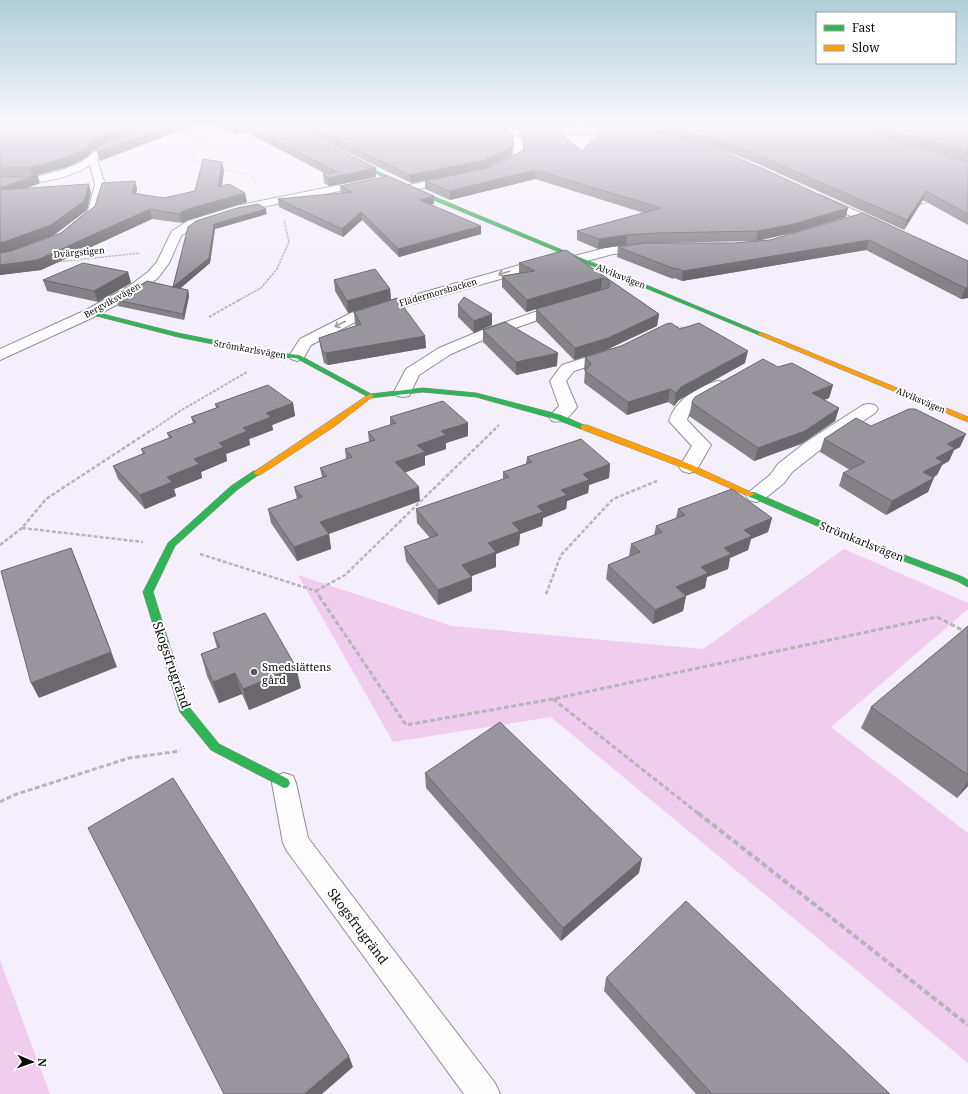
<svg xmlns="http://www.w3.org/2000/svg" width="968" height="1094" font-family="'Noto Serif',serif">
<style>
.green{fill:#f0ccef}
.forest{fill:#e8bae3}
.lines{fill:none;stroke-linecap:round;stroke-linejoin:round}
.lane-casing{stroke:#908e93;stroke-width:2}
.street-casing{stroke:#908e93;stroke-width:2}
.fast-casing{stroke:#878489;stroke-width:1}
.slow-casing{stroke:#878489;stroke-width:1}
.path-far5{stroke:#b6b5b7;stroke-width:1;stroke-dasharray:1.5 1;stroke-linecap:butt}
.path-far4{stroke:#b6b5b7;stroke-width:1.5;stroke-dasharray:2.5 1;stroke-linecap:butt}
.path-far3{stroke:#b6b5b7;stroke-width:2;stroke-dasharray:3 1.5;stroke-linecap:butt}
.path-far2{stroke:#b6b5b7;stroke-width:2.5;stroke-dasharray:4 2;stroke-linecap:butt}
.path-far1{stroke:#b6b5b7;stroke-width:3;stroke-dasharray:5 2.5;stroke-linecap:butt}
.path{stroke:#b6b5b7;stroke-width:4;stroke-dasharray:6 3;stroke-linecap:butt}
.lane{fill:#fdfdfe;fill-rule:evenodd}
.street{fill:#fdfdfe;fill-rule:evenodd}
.fast{fill:#30b455;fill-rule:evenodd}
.slow{fill:#ff9f0a;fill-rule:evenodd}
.wall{fill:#838086}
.shaded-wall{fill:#6a686d}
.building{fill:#98959c;stroke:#6a686d}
.oneway{stroke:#9c9c9d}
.poi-dot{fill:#5d5b5f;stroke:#fff;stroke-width:1.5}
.labels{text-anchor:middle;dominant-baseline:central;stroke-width:4;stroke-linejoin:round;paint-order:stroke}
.far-street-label{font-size:9px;fill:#0b0b0b;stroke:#fff}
.street-label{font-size:11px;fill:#0b0b0b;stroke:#fff}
.poi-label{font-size:11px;fill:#0b0b0b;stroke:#fff;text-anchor:start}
.near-street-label{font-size:13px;fill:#0b0b0b;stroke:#fff}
</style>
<rect width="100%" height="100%" fill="#f4effa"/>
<g class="green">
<polygon points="844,549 968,603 968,609 831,727 968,833 968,1063 551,717 393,742 298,575 452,626 703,649"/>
<polygon points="0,960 50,1094 0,1094"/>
</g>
<polygon class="forest" points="557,123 602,123 600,127 572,127 556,124"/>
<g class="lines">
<g class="lane-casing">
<polygon id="lane" points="284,773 293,776 296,783 308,838 495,1083 500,1094 464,1094 287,851 283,843 272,783 275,776"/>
</g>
<g class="street-casing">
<g id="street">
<polygon points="496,123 504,123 512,129 586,127 632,130 636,133 632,136 586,133 517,134 523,141 523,157 495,171 492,170 490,168 492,166 513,156 514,142"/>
<path d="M 124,136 L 128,139 L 127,141 L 97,159 L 105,185 L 99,212 L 78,230 L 70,230 L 68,228 L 88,211 L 95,185 L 90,165 C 63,182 31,184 0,184 L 0,178 L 31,178 L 62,170 L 81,162 L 92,153 Z"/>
<polygon points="454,175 458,176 459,178 458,180 409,191 404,188 405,186"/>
<polygon points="369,179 373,180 374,182 373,184 238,212 196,225 181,236 169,263 158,278 138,293 96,316 0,360 0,349 86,310 128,287 148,272 157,262 172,231 188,221 236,206"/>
<polygon points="820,195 888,225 890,227 888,229 880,229 816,200 815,198"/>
<polygon points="648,245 652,246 654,249 652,252 613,254 579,263 574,262 573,259 574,256 613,246"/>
<polygon points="548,257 553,258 554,261 553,264 361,319 311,345 303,359 297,361 291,359 289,356 300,339 351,313"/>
<polygon points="564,302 569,303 571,306 569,309 490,337 451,354 419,375 409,396 403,397 397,396 394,392 406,369 439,348 480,331"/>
<path d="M 612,349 L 618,351 L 620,354 L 618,357 L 574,371 L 566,381 L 577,407 C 570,416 564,424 552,421 L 549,417 L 559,406 L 550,381 L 562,365 Z"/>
<path d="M 718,381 L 724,382 L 726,386 L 724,390 C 710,397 691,403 687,420 L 711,445 L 696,471 L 689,473 L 682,471 L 679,467 L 692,446 L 669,421 C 675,400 698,386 718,381 Z"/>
<polygon points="869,404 875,405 878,409 875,413 820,450 792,472 784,483 763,500 756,502 749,500 746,496 749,492 770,475 778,464 806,442 863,405"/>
</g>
</g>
<g class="fast-casing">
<g id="fast">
<polygon points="350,158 411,187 764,334 759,335 407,189 349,160"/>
<polygon points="91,311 178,333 277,353 299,355 371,394 423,388 476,393 561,415 588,427 584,429 581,429 555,419 476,397 423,392 370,398 296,358 277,357 178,337 89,314 88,313"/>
<polygon points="254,471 257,471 261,473 237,490 175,546 153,592 189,707 219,744 288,779 290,783 288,787 284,788 211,750 180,712 143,592 168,543 231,486"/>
<polygon points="748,492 754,492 867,541 963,577 968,580 968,587 957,581 861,545 748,496 747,494"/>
</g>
</g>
<g class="slow-casing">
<g id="slow">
<polygon points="759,333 763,333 968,417 968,422 759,335"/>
<polygon points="370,394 374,396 372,397 335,426 260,475 257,475 253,473"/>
<polygon points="581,425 587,425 692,465 755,494 751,496 748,496 686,469 581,429"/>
</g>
</g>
<g class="path-far5">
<polyline points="180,128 205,144 195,151 193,158 204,163"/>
<polyline points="222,169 250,175 257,184"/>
</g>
<g class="path-far4">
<polyline points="917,205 930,202"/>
<polyline points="56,262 140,253"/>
<polyline points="239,300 261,288 277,269 289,242 284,220"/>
</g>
<g class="path-far3">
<polyline points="209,317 241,299"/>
<polyline points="676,327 686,328"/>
<polyline points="152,430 180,411 247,372"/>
<polyline points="494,430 499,425"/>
</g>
<g class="path-far2">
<polyline points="22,528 143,542"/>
<polyline points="0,545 22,528 46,499 153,429"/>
<polyline points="200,554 316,591 320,597"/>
<polyline points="316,591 345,575 495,429"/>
<polyline points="546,594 561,555 613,499 657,481"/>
</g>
<g class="path-far1">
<polyline points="319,596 406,725 553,699 937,617 968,633"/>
<polyline points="553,699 699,814"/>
<polyline points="0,802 14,795 129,758 180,751"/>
</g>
<polyline class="path" points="698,813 968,1025"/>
<use href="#lane" class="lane"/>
<use href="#street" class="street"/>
<use href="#fast" class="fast"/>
<use href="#slow" class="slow"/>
</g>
<g class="wall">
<polygon points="28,123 199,123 100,161 97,152 131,133 118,137 91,152 88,157 67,167 37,175 40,183 27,188 91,193 87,210 54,235 8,252 11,251 61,233 135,181 137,189 136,194 164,198 195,191 222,162 224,171 222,186 247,202 188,220 182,223 152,219 41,270 0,275 0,129"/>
<polygon points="211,123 285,123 376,168 376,177 329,186 324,183 323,174 326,174 246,132 234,134"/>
<polygon points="287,123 501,123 513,135 512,155 485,169 411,183"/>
<polygon points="505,123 543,123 542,126 512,127"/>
<polygon points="613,123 968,123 968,225 923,200 904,230 756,163 713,147 669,135 613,127"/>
<polygon points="520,128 582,151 846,217 792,233 756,241 657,243 626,245 598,249 577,240 577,231 644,213 535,179 450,200 425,189 425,181 492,167 524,150 524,141 520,135"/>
<polygon points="340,186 434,196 434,204 431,204 481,234 399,257 362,220 343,237 279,207 278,199 342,193 341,193"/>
<polygon points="863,213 968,261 968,298 961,299 866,250 682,281 674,278 673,279 617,257 618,247 735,243 770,240"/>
<polygon points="267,214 215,229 210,263 180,288 188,290 189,296 184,320 118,306 116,300 173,287 188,227"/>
<polygon points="566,250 659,314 657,326 606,350 574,360 536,321 536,309 602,290 601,290 526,312 502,287 502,276 519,273 519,263"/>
<polygon points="128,272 131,283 98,302 47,291 43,280"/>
<polygon points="334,280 390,289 391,300 348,313 335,291"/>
<polygon points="458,305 492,325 474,333 458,317"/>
<polygon points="354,312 425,336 426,348 328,365 324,363 321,350 319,338 356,326 355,324"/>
<polygon points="680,329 745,363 679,400 674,406 668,402 627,415 584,383 585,371 584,370 585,357"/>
<polygon points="483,330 557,366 516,375 483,342"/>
<polygon points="778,367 833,385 829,398 824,400 839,408 835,421 801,444 754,461 689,416 692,402"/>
<polygon points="293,403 295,416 272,425 273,430 249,439 250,445 226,454 227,461 201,472 202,478 174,489 176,496 145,509 118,479 113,466 143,454 141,449 169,438 167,433 193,423 191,417 216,408 215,404"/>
<polygon points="390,417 468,423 468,436 446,443 446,449 425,456 425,465 405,472 420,501 329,534 331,549 297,561 271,523 268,509 297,499 294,487 322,477 320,468 346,459 345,449 369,442 368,432 390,425"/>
<polygon points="824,439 960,447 954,450 949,461 942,465 937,475 933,478 928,492 886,515 839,486 843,473 850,470 820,452"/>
<polygon points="527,457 610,464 609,478 589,485 588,493 567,501 566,509 543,518 542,526 520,534 519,545 496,554 496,567 472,576 472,591 438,605 406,561 404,547 430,538 417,523 416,509 503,480 503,472 526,464"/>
<polygon points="678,509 772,518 768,532 751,539 748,550 730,558 728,569 707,577 705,588 686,596 683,611 653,624 606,579 608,565 629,556 631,544 654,535 656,526 676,518"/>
<polygon points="968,626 968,786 957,798 861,728 871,707"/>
<polygon points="213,633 301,688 249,710 242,694 219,703 207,676 201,654 217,648"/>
<polygon points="425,773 639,873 561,941 426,788"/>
<polygon points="606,978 890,1094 696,1094 604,991"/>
</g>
<g class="shaded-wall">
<polygon points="142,123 172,123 118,137 91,152 88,157 67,167 37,175 40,183 0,199 0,188 32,176 29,168 89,144 116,129"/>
<polygon points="178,123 199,123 100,161 97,152"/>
<polygon points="245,125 246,132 234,134 232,127"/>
<polygon points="513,135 512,155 485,169 411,183 410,175"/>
<polygon points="222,162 224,171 220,195 218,187"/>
<polygon points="376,168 376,177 329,186 328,178"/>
<polygon points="535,170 535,179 450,200 450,191"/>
<polygon points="135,181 137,189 134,202 132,193"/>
<polygon points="89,184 91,193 87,210 54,235 8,252 0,253 0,242"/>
<polygon points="926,191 923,200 904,230 907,220"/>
<polygon points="245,193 247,202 188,220 182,223 179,214 185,210"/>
<polygon points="434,196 434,204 420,207 420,200"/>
<polygon points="848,208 846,217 792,233 756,241 758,231"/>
<polygon points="150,209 152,219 41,270 0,275 0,265"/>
<polygon points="266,209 267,214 215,229 210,263 175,293 173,287 214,224"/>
<polygon points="361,212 362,220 343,237 342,229"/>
<polygon points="481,226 481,234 399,257 398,249"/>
<polygon points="627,235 626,245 598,249 599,239"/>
<polygon points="869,240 866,250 682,281 683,271"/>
<polygon points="128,272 131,283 98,302 94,291"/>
<polygon points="602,278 601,290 526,312 527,300"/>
<polygon points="965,288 968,288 968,298 961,299"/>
<polygon points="390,289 391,300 348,313 347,301"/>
<polygon points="188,290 189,296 184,320 183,314"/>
<polygon points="492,314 492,325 474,333 474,321"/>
<polygon points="659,314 657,326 606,350 574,360 575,348"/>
<polygon points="425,336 426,348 328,365 326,353"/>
<polygon points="748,351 745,363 679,400 674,406 676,393 681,387"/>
<polygon points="558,353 557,366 516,375 516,362"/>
<polygon points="833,385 829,398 808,406 812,393"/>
<polygon points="670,389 668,402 627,415 628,402"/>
<polygon points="293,403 295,416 272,425 273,430 249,439 250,445 226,454 227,461 201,472 202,478 174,489 176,496 145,509 140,495 219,443 266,413"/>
<polygon points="839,408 835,421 801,444 754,461 758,448"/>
<polygon points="468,423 468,436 446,443 446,449 425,456 425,465 396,476 395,462 417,445 441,431"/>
<polygon points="966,434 960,447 954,450 949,461 942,465 937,475 917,486 923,472 947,444"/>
<polygon points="610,464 609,478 589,485 588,493 567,501 566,509 543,518 542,526 520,534 519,545 496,554 496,567 463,579 462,565 488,543 512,523 583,474"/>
<polygon points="934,478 928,492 886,515 892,501"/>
<polygon points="419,487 420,501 322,536 320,522"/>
<polygon points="772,518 768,532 751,539 748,550 730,558 728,569 707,577 705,588 673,601 676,587 724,548 744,530"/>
<polygon points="329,534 331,549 297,561 294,547"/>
<polygon points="71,548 77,562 117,667 39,698 31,683"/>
<polygon points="472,577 472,591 438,605 438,590"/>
<polygon points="686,596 683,611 653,624 655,610"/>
<polygon points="296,667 301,688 249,710 243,689"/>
<polygon points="235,673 242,694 219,703 213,682"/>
<polygon points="968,781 968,786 957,798"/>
<polygon points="642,859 639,873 561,941 563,928"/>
<polygon points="349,1056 353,1067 322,1094 304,1094"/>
</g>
<g class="building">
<polygon points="28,123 142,123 116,129 89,144 86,149 65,158 29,168 0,168 0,129"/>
<polygon points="171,123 178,123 97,152 98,150 124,136 155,126"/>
<polygon points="224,123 285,123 376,168 328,178 323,174 337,172 245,125 232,127"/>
<polygon points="301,123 501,123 513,135 512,147 485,160 410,175"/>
<polygon points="639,123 837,123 968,162 968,214 926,191 907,220 757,155 714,139 670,127"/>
<polygon points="864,123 968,123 968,153"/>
<polygon points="552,127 582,151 605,127 612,128 669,135 716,149 762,168 848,208 794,224 758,231 658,233 627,235 599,239 577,231 661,208 535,170 450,191 425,181 492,167 524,150 525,133 520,128"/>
<polygon points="203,159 222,162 218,187 229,184 245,193 185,210 179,214 150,209 37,260 0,265 0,253 11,251 61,233 95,206 102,183 135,181 132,193 164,198 195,191"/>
<polygon points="37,175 0,188 0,177 29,177"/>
<polygon points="388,176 434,196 420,200 481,226 398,249 361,212 342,229 278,199 352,192 340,186"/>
<polygon points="89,184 84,201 51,225 4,242 0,242 0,190"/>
<polygon points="258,204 266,209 214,224 209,258 173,287 188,290 183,314 116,300 147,281 173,287 188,227 196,221 237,208"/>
<polygon points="863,213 968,261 968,288 965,288 869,240 683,271 676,268 675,269 618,247 645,243 735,243 770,240"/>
<polygon points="566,250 659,314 608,338 575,348 536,309 608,288 610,285 608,280 602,278 527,300 502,276 535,271 519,263"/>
<polygon points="83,263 128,272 94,291 43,280"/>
<polygon points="375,269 390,289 347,301 334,280"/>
<polygon points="464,297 492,314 474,321 458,305"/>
<polygon points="397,298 425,336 326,353 322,350 319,338 361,324 354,312"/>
<polygon points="505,322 558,353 516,362 483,330"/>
<polygon points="671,323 680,329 699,323 748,351 681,387 676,393 670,389 628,402 585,371 591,364 585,357 621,346 666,324"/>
<polygon points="763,359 778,367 792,363 833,385 812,393 839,408 805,431 758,448 692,403 692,402 695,397"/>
<polygon points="268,385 293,403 266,413 271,417 243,428 247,431 219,443 224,447 194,459 199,464 167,477 172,482 140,495 113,466 145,453 141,449 172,437 167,433 196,422 191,417 219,407 215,404"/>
<polygon points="443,401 468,423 441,431 446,435 417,445 425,452 395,462 419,487 320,522 329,534 294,547 268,509 302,497 294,487 327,476 320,468 352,457 345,449 375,440 368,432 396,423 390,417"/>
<polygon points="909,409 915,409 966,434 947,444 955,448 936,458 943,462 923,472 934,478 892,501 843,473 865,462 824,439 856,418 871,426"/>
<polygon points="581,439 610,464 583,474 589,480 561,490 567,495 537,506 543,512 512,523 520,531 488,543 496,552 462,565 472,577 438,590 404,547 438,535 416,509 509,477 503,472 532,462 527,457"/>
<polygon points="732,489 772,518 744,530 752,536 724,548 731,554 701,567 708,573 676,587 686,596 655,610 608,565 640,552 631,544 662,532 656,526 685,515 678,509"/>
<polygon points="71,548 111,652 31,683 1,571"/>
<polygon points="265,613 296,667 243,689 235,673 213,682 201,654 220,647 213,633"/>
<polygon points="968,626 968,775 871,707"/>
<polygon points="500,722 642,859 563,928 425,773"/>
<polygon points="173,778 349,1056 304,1094 224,1094 88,828"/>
<polygon points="686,901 890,1094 712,1094 606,978"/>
</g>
<defs><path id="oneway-shaft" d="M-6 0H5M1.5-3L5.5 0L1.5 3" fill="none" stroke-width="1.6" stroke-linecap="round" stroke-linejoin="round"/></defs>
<g class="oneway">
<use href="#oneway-shaft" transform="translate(504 273) rotate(164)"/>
<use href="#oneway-shaft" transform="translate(340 324) rotate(153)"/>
</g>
<linearGradient id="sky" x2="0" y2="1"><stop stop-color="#afcfd8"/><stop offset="0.45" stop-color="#faf8fd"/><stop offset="1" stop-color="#faf8fd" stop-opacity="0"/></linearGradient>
<rect width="968" height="276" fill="url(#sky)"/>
<circle class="poi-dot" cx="254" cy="672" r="4"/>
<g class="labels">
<g class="far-street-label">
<text transform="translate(79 252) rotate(-5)">Dvärgstigen</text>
<text transform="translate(621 276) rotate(22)">Alviksvägen</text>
<text transform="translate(438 292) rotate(-16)">Flädermorsbacken</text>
<text transform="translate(112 300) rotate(-29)">Bergviksvägen</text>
<text transform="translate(250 349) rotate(10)">Strömkarlsvägen</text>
<text transform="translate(921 400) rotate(23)">Alviksvägen</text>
</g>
<g class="street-label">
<text transform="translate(862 541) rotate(22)">Strömkarlsvägen</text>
</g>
<g class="poi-label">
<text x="262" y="666">Smedslättens<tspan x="262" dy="13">gård</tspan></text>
</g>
<g class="near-street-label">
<text transform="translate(172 665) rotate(71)">Skogsfrugränd</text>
<text transform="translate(358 926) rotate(53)">Skogsfrugränd</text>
</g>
</g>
<rect x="816" y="12" width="140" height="52" fill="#ffffff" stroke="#9d9d9d"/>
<rect x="824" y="25" width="20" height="6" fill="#30b455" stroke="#9d9d9d"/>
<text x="852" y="32" font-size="12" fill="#0b0b0b">Fast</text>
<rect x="824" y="45" width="20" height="6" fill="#ff9f0a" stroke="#9d9d9d"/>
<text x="852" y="52" font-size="12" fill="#0b0b0b">Slow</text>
<g transform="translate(32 1062) rotate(92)" stroke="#ffffff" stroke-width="3" paint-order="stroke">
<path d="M0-3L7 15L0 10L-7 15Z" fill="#0b0b0b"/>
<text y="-6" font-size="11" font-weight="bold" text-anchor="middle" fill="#0b0b0b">N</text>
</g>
</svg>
